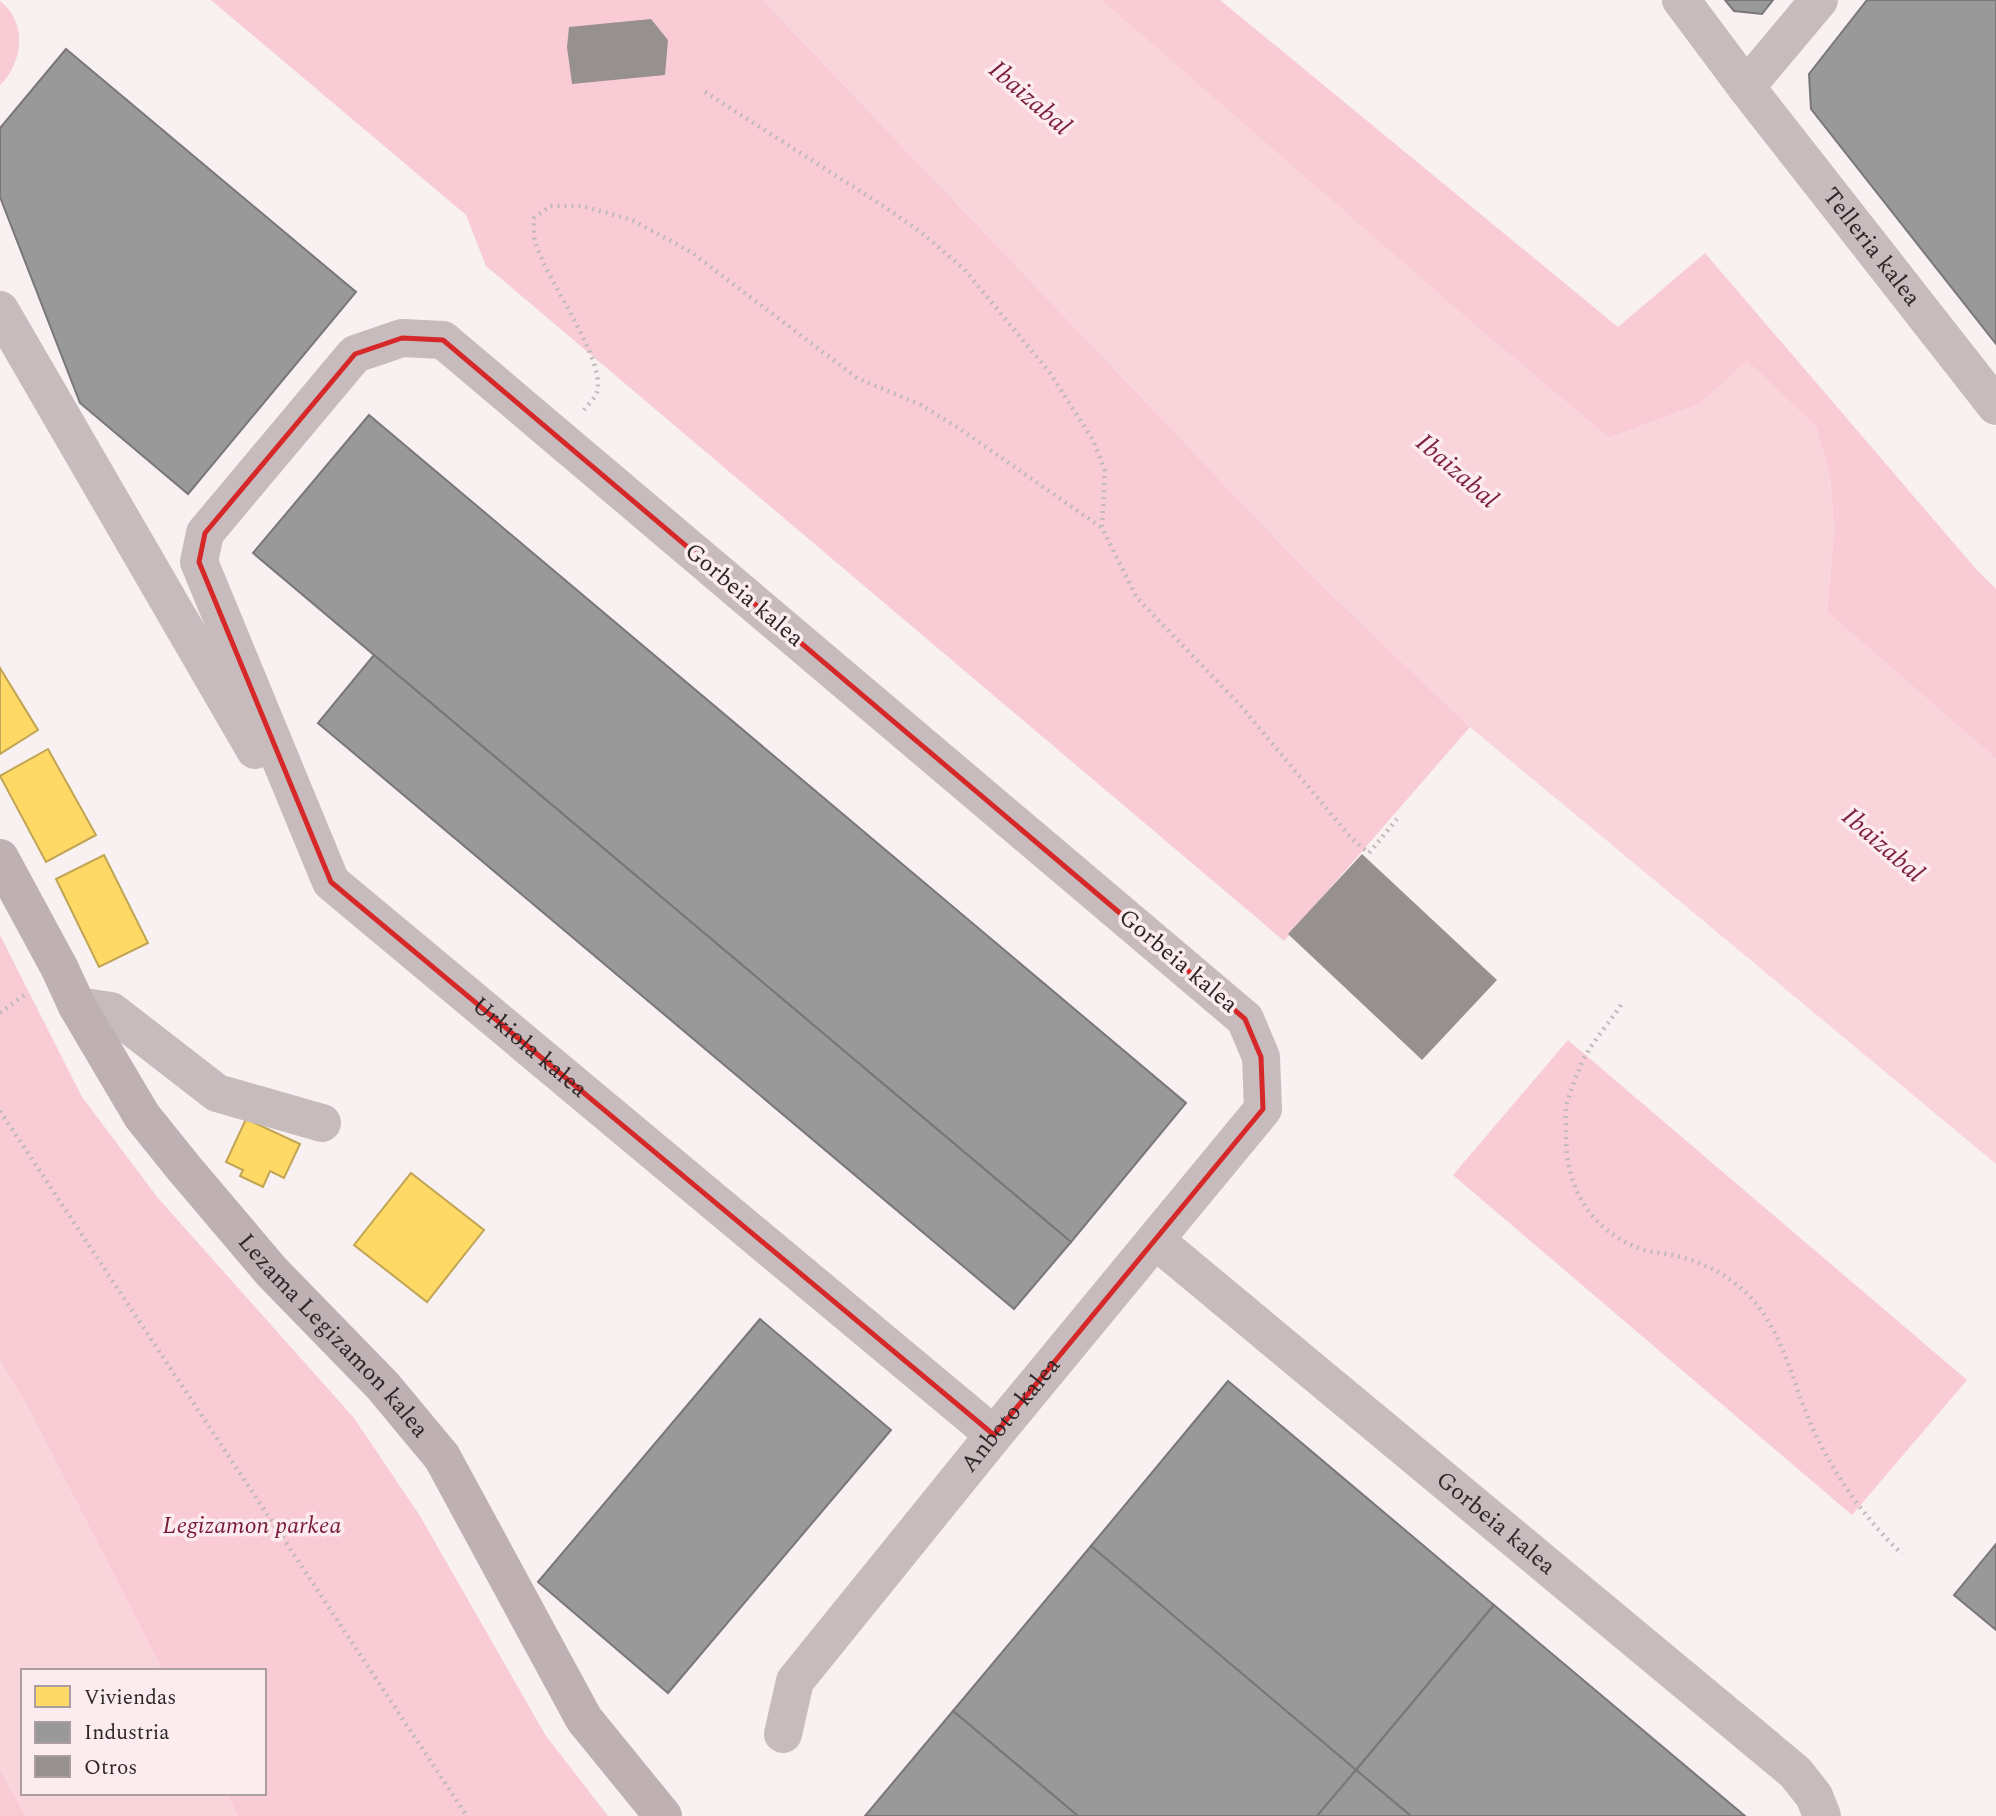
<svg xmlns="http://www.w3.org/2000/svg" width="1996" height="1816" font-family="Spectral,serif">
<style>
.green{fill:#f9ccd5}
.water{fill:#fad4db}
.homes{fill:#ffd966;stroke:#c1a454;stroke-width:2}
.industry{fill:#999;stroke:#797777;stroke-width:2}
.building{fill:#979091}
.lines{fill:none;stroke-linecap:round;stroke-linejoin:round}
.path{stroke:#c2b9bb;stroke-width:4.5;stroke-dasharray:2 5;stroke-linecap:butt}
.street{stroke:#c8bbbd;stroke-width:38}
.secondary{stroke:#bfb0b3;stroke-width:38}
.marked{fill:none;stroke:#d62828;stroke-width:5;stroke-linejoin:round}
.labels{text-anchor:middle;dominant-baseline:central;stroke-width:7;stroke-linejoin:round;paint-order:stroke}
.street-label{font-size:24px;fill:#2f2829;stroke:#fcecef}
.park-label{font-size:24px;font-style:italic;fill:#781b3b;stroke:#fcecef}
.water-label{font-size:26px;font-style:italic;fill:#7e2140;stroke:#fcecef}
</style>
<rect width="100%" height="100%" fill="#f8f0f1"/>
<g class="green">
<polygon points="211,0 763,0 1306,570 1470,727 1284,941 486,266 466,215"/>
<polygon points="1087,0 1220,0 1618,327 1705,253 1976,569 1996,589 1996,759 1827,612 1834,529 1830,477 1816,427 1747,361 1700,404 1609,438"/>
<path d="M 0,1 C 28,22 23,63 0,85 Z"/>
<polygon points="0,935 82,1097 158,1198 354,1418 420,1516 546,1736 608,1816 238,1816 226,1793 264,1793 264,1671 163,1671 26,1404 0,1361"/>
<polygon points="1568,1040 1967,1380 1852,1515 1453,1175"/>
<polygon points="0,1769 26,1816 0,1816"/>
</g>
<g class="water">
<polygon points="763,0 1102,0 1496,343 1609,438 1700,404 1747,360 1816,427 1830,477 1834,529 1827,612 1996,759 1996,1164 1470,727 1306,570"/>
<polygon points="0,1361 26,1404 163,1671 23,1671 23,1793 226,1793 238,1816 26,1816 0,1769"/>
</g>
<g class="homes">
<polygon points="0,668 38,730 0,754"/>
<polygon points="48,749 96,835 46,862 0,776"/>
<polygon points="104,855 148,943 99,967 56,879"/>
<polygon points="246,1119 300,1144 284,1178 270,1171 263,1187 240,1176 243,1170 226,1162"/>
<polygon points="411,1173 484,1230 427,1302 354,1245"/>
</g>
<g class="industry">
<polygon points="1725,0 1773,0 1762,14 1734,11"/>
<polygon points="1867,0 1996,0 1996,344 1811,109 1809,74"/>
<polygon points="66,49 356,292 188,494 80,403 0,197 0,128"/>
<polygon points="369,415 1186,1103 1071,1242 253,553"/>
<polygon points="374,655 1071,1242 1014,1309 318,723"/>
<polygon points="760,1319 891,1430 668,1693 538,1582"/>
<polygon points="1228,1381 1494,1605 1356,1770 1091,1546"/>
<polygon points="1996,1544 1996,1630 1954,1595"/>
<polygon points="1091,1546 1356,1770 1317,1816 1078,1816 953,1711"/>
<polygon points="1494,1605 1745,1816 1411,1816 1356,1770"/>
<polygon points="953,1711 1078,1816 865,1816"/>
<polygon points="1356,1770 1411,1816 1317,1816"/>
</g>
<g class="building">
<polygon points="651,19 668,40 665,75 572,84 567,47 569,27"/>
<polygon points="1362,854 1497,980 1422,1060 1288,934"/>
</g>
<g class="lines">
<g class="path">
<polyline points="705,92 885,207 922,233 964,269 1050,373 1093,440 1105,471 1102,527"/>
<path d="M 584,410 C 588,405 595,398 597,392 C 606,359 547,281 536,244 C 533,236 534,226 534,218 L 550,206 L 582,206 L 632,220 L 691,252 L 857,378 L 921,405 L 960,429 L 1102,528 L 1137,598 L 1240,705 L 1352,839 L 1369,853 L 1397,819"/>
<path d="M 1621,1005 C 1608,1025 1589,1045 1580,1067 C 1575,1079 1569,1094 1566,1107 C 1565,1115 1566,1125 1566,1133 C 1565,1186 1589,1230 1641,1249 C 1652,1253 1665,1253 1677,1256 C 1711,1264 1744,1284 1763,1313 C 1787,1348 1796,1392 1813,1429 C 1835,1476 1865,1519 1902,1554"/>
<polyline points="0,1013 27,993"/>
<polyline points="0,1111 467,1816"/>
</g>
<g class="street">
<path id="s1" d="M 1681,0 L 1746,87 L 1996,406"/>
<polyline points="1746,87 1819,0"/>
<polyline points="0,310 255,750"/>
<polyline points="77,1006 111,1011 217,1093 322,1123"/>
<path id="s2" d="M 1155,1240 L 1795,1772 L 1814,1796 L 1822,1816"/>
<path id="s3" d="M 783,1734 L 795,1681 L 994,1435 L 1263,1109 L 1261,1057 L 1245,1019 L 443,340 L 402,338 L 355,354 L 205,533 L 199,562 L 331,882 L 994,1435"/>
</g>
<path class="secondary" id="s4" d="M 0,858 L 60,969 L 77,1006 L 142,1116 L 183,1167 L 272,1272 L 383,1386 L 442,1457 L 584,1719 L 663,1816"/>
</g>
<path class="marked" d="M 402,338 L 443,340 L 1245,1019 L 1261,1057 L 1263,1109 L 994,1435 L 331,882 L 199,562 L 205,533 L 355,354 Z"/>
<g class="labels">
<g class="street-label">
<text stroke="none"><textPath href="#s1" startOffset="312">Telleria kalea</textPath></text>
<text transform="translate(744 595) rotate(40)">Gorbeia kalea</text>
<text transform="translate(1178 961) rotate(40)">Gorbeia kalea</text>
<text stroke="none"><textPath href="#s3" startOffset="2896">Urkiola kalea</textPath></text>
<text stroke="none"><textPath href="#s4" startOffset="586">Lezama Legizamon kalea</textPath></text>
<text stroke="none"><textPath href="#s3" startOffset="397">Anboto kalea</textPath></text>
<text stroke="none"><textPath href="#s2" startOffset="443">Gorbeia kalea</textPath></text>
</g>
<g class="park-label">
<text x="252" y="1526">Legizamon parkea</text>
</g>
<g class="water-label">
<text transform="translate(1030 98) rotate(41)">Ibaizabal</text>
<text transform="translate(1457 471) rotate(41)">Ibaizabal</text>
<text transform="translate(1883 845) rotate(41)">Ibaizabal</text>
</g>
</g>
<rect x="21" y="1669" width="245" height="126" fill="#fcecef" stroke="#aa9ea0" stroke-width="2"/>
<rect x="35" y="1686" width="35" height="21" fill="#ffd966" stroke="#aa9ea0" stroke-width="2"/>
<text x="84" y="1704" font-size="21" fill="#2f2829">Viviendas</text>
<rect x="35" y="1722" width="35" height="21" fill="#999999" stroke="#aa9ea0" stroke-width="2"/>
<text x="84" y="1739" font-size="21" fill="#2f2829">Industria</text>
<rect x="35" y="1756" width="35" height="21" fill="#979091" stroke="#aa9ea0" stroke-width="2"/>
<text x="84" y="1774" font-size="21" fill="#2f2829">Otros</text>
</svg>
